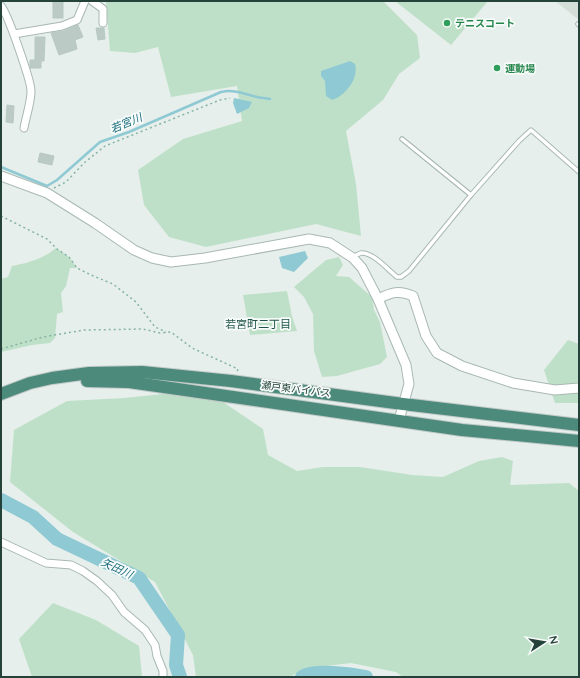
<svg xmlns="http://www.w3.org/2000/svg" width="580" height="678" font-family="Quicksand,'Noto Sans JP',sans-serif">
<style>
.built{fill:#d4dfda}
.green{fill:#bfe0c8}
.water{fill:#8ec9d4}
.lines{fill:none;stroke-linecap:round;stroke-linejoin:round}
.stream{stroke:#8ec9d4;stroke-width:2.5}
.river{stroke:#8ec9d4;stroke-width:14}
.building{fill:#bbcac4;stroke:#b8c9c2}
.service-casing{stroke:#a8b8b2;stroke-width:5.5}
.minor-casing{stroke:#a8b8b2;stroke-width:9}
.tertiary-casing{stroke:#a8b8b2;stroke-width:11}
.trunk-casing{stroke:#c2cac8;stroke-width:14}
.path{stroke:#86b3a5;stroke-width:1.5;stroke-dasharray:2 3;stroke-linecap:butt}
.service{stroke:#fff;stroke-width:3.5}
.minor{stroke:#fff;stroke-width:7}
.tertiary{stroke:#fff;stroke-width:9}
.trunk{stroke:#4c8a7c;stroke-width:12}
.leisure-dot{fill:#2e9e5b;stroke:#f7fbf9;stroke-width:1.5}
.labels{text-anchor:middle;dominant-baseline:central;stroke-width:3.5;stroke-linejoin:round;paint-order:stroke}
.leisure-label{font-size:10px;font-weight:bold;fill:#27864d;stroke:#f7fbf9;text-anchor:start}
.street-label{font-size:10px;fill:#24423a;stroke:#f7fbf9}
.water-label{font-size:11px;font-style:italic;fill:#1c6f80;stroke:#f7fbf9}
.neighbourhood-label{font-size:11px;fill:#1f5548;stroke:#f7fbf9}
</style>
<rect width="100%" height="100%" fill="#e6efeb"/>
<polygon class="built" points="555,1 579,1 579,20"/>
<g class="green">
<polygon points="106,1 382,1 385,3 417,35 420,58 399,74 383,100 346,131 356,184 361,236 316,224 206,247 169,237 144,205 138,170 183,139 242,121 237,86 171,97 158,47 135,53 110,51"/>
<polygon points="395,1 488,1 451,45"/>
<path d="M 56,248 L 69,257 L 77,268 L 70,268 L 66,286 L 61,293 L 63,312 L 57,314 L 55,338 L 50,343 L 32,345 L 1,352 L 1,279 L 8,277 L 12,266 C 28,263 43,259 56,248 Z"/>
<polygon points="339,257 343,265 336,276 349,277 372,297 374,310 380,322 387,357 380,364 337,376 322,377 314,351 313,314 304,297 294,287 326,260"/>
<polygon points="287,291 292,316 297,331 250,335 243,295"/>
<polygon points="568,340 579,344 579,403 555,403 544,370"/>
<polygon points="173,393 214,396 263,429 268,455 297,471 323,467 360,467 412,475 443,477 479,461 502,457 513,461 510,485 569,483 579,491 579,677 403,677 396,672 351,663 309,668 289,677 196,677 193,655 155,582 73,532 10,482 14,430 67,401 124,398"/>
<polygon points="53,603 96,620 139,646 142,677 32,677 19,639"/>
</g>
<g class="water">
<path d="M 350,61 L 355,64 C 359,79 345,96 332,100 L 326,96 L 325,81 L 321,76 L 321,71 Z"/>
<polygon points="234,98 252,102 249,108 237,114 233,103"/>
<polygon points="305,251 308,258 294,272 282,268 279,257"/>
</g>
<g class="lines">
<path class="stream" d="M 1,167 L 47,186 L 57,180 L 100,142 L 129,132 L 221,92 C 235,89 244,94 257,97 C 261,98 266,98 270,99"/>
<g class="river">
<polyline points="1,500 33,517 57,539 139,578 178,635 176,665 180,677"/>
<path d="M 302,677 C 314,669 352,674 366,677"/>
</g>
</g>
<g class="building">
<rect x="53" y="1" width="10" height="17"/>
<polygon points="78,25 83,37 75,40 77,49 59,55 51,33 64,31"/>
<polygon points="96,28 104,28 105,39 98,40"/>
<polygon points="35,37 45,37 44,61 41,61 41,68 30,68 30,60 35,60"/>
<polygon points="7,105 14,106 13,123 6,122"/>
<polygon points="40,153 54,156 52,165 38,162"/>
</g>
<g class="lines">
<g class="service-casing">
<g id="service">
<polyline points="578,24 579,25"/>
<polyline points="402,139 471,195"/>
<path d="M 352,257 C 355,256 358,254 361,253 C 373,252 388,270 397,277 L 401,277 L 409,271 L 471,195 L 519,141 L 531,130 L 579,172"/>
</g>
</g>
<g class="minor-casing">
<g id="minor">
<polyline points="92,1 103,9 103,23"/>
<path d="M 1,6 C 8,14 31,81 31,91 C 31,103 26,116 24,128"/>
<polyline points="14,34 62,26 77,20 85,1"/>
<polyline points="1,542 46,563 71,565 83,571 97,581 112,595 124,612 145,630 155,645 157,656 163,671 163,677"/>
</g>
</g>
<g class="tertiary-casing">
<g id="tertiary">
<path d="M 1,176 L 47,193 L 95,223 L 134,250 L 152,258 L 171,262 L 205,258 L 309,239 L 330,243 L 353,258 L 362,268 L 378,299 C 392,292 399,290 413,296 L 426,336 L 437,353 L 462,366 L 513,383 L 555,390 L 579,388"/>
<polyline points="378,299 406,365 409,384 399,420"/>
</g>
</g>
<g class="trunk-casing">
<g id="trunk">
<polyline points="87,381 129,382 462,430 579,441"/>
<polyline points="1,394 30,383 52,378 89,373 142,372 231,381 403,404 579,425"/>
</g>
</g>
<g class="path">
<polyline points="54,188 66,182 84,163 105,146 220,100 230,98"/>
<polyline points="1,216 47,239 57,249 69,257 77,268 91,275 113,284 136,302 155,327 166,332"/>
<polyline points="1,349 43,337 84,330 143,329 160,333 171,332 192,348 238,369 237,372"/>
</g>
<use href="#service" class="service"/>
<use href="#minor" class="minor"/>
<use href="#tertiary" class="tertiary"/>
<use href="#trunk" class="trunk"/>
</g>
<g class="leisure-dot">
<circle cx="447" cy="23" r="4"/>
<circle cx="497" cy="68" r="4"/>
</g>
<g class="labels">
<g class="leisure-label">
<text x="455" y="23">テニスコート</text>
<text x="505" y="68">運動場</text>
</g>
<g class="street-label">
<text transform="translate(296 389) rotate(7)">瀬戸東バイパス</text>
</g>
<g class="water-label">
<text transform="translate(126 123) rotate(-23)">若宮川</text>
<text transform="translate(117 568) rotate(25)">矢田川</text>
</g>
<g class="neighbourhood-label">
<text x="258" y="324">若宮町二丁目</text>
</g>
</g>
<rect width="580" height="678" fill="none" stroke="#24423a" stroke-width="4"/>
<g transform="translate(544 642) rotate(78)" stroke="#f7fbf9" stroke-width="3" paint-order="stroke">
<path d="M0-3L7 15L0 10L-7 15Z" fill="#24423a"/>
<text y="-6" font-size="11" font-weight="bold" text-anchor="middle" fill="#24423a">N</text>
</g>
</svg>
